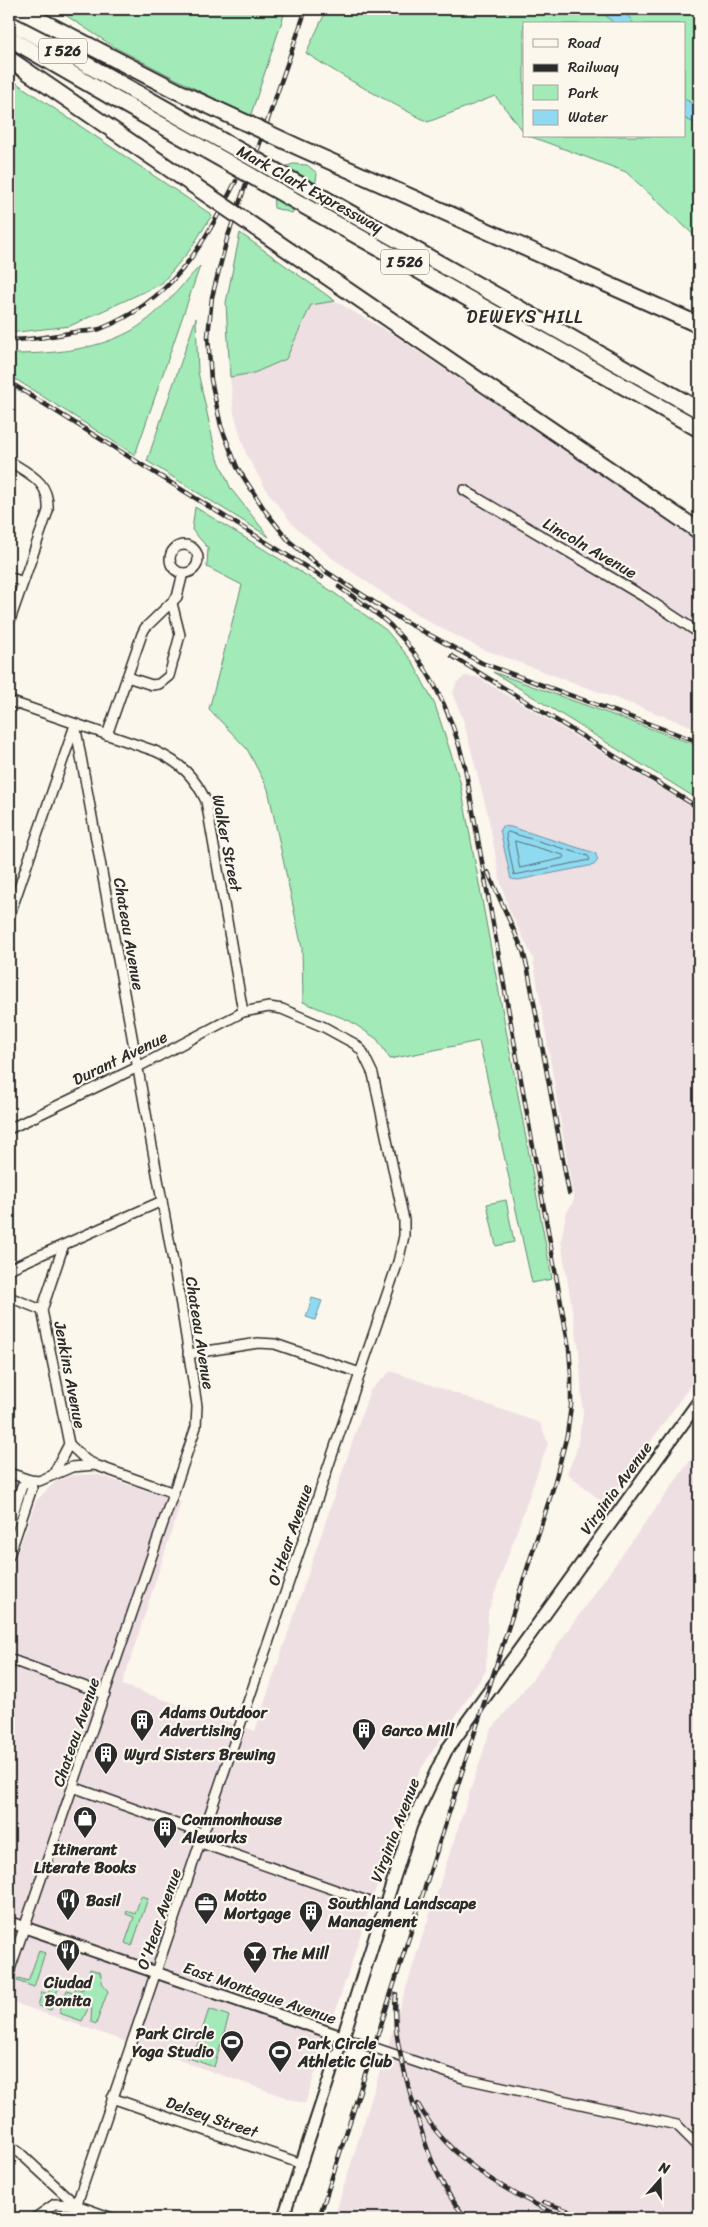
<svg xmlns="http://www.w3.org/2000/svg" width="708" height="2227" font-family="Sriracha,sans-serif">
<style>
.built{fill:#eedfe3}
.green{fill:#a2eab7;stroke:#668a71}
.water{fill:#90daf1;stroke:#6894a2}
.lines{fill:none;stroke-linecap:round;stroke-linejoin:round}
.shore{stroke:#53717a;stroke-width:1}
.minor-casing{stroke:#2b2b2b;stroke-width:12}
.tertiary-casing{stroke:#2b2b2b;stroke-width:14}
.secondary-casing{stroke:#2b2b2b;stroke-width:15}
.motorway-casing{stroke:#2b2b2b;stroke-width:19}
.minor{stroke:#fbf7ec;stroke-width:9}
.tertiary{stroke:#fbf7ec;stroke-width:10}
.secondary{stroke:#fbf7ec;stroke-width:11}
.motorway{stroke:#fbf7ec;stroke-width:15}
.rail-casing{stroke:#2b2b2b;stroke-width:4.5}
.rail{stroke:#fbf7ec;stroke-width:2.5;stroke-dasharray:8;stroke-linecap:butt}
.motorway-bridge-casing{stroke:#2b2b2b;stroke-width:19;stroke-linecap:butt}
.motorway-bridge{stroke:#fbf7ec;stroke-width:15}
.labels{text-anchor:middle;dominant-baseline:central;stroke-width:4.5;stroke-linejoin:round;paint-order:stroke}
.shield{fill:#fbf7ec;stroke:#696865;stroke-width:1}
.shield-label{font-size:15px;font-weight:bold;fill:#2b2b2b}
.street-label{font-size:16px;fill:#2b2b2b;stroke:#fbf7ec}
.poi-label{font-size:16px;font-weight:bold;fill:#2b2b2b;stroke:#fbf7ec;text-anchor:start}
.neighbourhood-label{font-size:18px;letter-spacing:1px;fill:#2b2b2b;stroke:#fbf7ec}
</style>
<rect width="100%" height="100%" fill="#fbf7ec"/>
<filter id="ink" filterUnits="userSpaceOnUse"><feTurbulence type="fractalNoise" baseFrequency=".02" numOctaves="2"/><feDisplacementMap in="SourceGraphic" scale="10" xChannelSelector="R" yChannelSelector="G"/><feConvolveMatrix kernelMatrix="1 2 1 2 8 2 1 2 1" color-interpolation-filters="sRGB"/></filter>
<g filter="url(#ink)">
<g class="built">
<polygon points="335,301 394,335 699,542 699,729 480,648 431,623 380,591 332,558 295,527 267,491 246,454 234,413 230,377 254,373 286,359 311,305"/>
<polygon points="465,676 477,677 697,810 692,825 699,830 699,1373 606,1505 567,1473 576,1452 583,1415 579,1351 561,1241 566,1214 574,1200 533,958 509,909 500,880 488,815 464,723 453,693 456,683"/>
<polygon points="391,1371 540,1423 548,1443 488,1612 486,1670 421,1769 400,1815 305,2104 9,2001 9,1576 36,1501 56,1481 72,1475 96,1474 181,1502 122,1685 255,1731 370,1390"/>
<polygon points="699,1448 699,2218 334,2218 418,1950 490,1731 535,1676"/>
<polygon points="9,1473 30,1480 22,1486 9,1525"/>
</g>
<g class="green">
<polygon points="56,9 286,9 250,117 116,48"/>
<path d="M 327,9 L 599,9 L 615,24 L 524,24 L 524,132 L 495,96 L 428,122 C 386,100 345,79 306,53 Z"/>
<polygon points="623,9 699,9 699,109 684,98 684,24 634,24"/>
<polygon points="9,78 212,215 190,250 161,284 70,326 9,333"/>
<polygon points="684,118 699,125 699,246 697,238 626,172 529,136 684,136"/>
<path d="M 293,164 L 307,165 L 317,173 C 315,195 310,201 292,213 L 274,208 L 273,191 L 281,168 Z"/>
<polygon points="240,233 335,301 311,305 286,359 254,373 230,377 226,303"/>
<path d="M 200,266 L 135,455 L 9,375 L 9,354 C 49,354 93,351 129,332 C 155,319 180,287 200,266 Z"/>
<polygon points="196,318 198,372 216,454 231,489 269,537 147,461"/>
<polygon points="195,507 330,590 386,630 412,661 435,705 460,781 552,1279 532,1283 479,1041 390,1059 377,1039 350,1021 303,1002 302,948 268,789 247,749 209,709 242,585 207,567 208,548 192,530"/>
<polygon points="493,672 699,746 699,800"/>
<polygon points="506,1200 514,1242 496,1246 487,1204"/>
<polygon points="141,1896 148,1898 132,1946 125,1943 134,1917 126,1914 127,1911 135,1914"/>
<polygon points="39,1951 45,1953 34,1987 17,1981 18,1978 28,1981"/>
<polygon points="90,1969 100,1972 103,1985 108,1991 96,2024 91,2022 92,2000 82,2021 59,2013 67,1990 74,1992 76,1988 83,1990"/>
<polygon points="54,1978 61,1980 51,2010 38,2006 42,1992 48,1994"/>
<polygon points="209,2009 229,2016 214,2067 186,2057 188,2053 194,2055"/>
<polygon points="55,2204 76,2205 71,2218 36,2218"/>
</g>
<g class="water">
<polygon points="599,9 623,9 634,24 615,24"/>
<polygon points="684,98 699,109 699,125 684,118"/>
<polygon points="502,826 511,827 595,853 598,860 594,865 518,880 511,879 500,830"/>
<polygon points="312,1298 322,1301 315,1320 306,1317"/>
</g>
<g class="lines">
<g class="shore">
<polygon points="508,832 588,856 590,860 514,875 506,835"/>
<polygon points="515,841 563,855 564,858 520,868"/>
</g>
<g class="minor-casing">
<g id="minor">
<path d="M 9,461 C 31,475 50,482 48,511 L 9,623"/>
<polyline points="464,490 646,598 699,633"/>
<circle cx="184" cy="559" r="14"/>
<polyline points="9,577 23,582"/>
<polyline points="127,677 152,685 159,684 169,676 180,635 172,603"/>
<path d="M 9,701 L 155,751 C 181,763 194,776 206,801 L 243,1012"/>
<polyline points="107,735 142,634 145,628 177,597 183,573"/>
<polyline points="9,917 75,725"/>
<polyline points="9,1129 138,1067 243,1012 269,1007 282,1009 324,1027 355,1044 362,1051 373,1074 404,1220 404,1236 398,1262 72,2218"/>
<polyline points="9,1269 162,1201"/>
<polyline points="9,1297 42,1310"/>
<polyline points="188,1354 258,1343 275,1344 360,1373"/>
<polyline points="69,1444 86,1460 94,1464"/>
<polyline points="9,1473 30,1480 39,1481 72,1467 95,1465 174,1493"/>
<polyline points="54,1473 69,1444 42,1310 63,1247"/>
<polyline points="9,1525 22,1486 30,1480 32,1488 9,1556"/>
<polyline points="9,1659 105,1694"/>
<polyline points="73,1787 204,1834"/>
<polyline points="201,1843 384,1907"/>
<polyline points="9,1972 196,1427 197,1406 181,1305 75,724"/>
<polyline points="343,2037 466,2079 677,2125 699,2147"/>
<polyline points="112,2098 302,2164"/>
<polyline points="9,2145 20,2153 76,2205 112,2218"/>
<polyline points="35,2218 55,2204 76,2205"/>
</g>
</g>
<g class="tertiary-casing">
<polyline id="tertiary" points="9,1922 343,2037 283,2218"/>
</g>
<g class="secondary-casing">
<polyline id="secondary" points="343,2037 411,1825 446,1751 699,1401"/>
</g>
<g class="motorway-casing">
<g id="motorway">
<polyline points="9,21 116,81"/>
<polyline points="9,38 110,96"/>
</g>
</g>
<use href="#minor" class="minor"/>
<use href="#tertiary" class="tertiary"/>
<use href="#secondary" class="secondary"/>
<use href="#motorway" class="motorway"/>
<g class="rail-casing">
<g id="rail">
<polyline points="306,9 227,239 212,297 208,336 211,380 221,426 237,467 266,512 289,541 325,571 402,620 482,663 699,742"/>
<path d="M 9,340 C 30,340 48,337 69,333 C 79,331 90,332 100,329 C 172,301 202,247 236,181"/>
<polyline points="9,382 322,577"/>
<polyline points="452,656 699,808"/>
<polyline points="488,872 523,951 528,970 569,1193"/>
<path d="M 396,1994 C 392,2030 402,2062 411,2096 C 424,2141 435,2182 466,2218"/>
<path d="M 418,2104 C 449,2161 508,2193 565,2218"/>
<polyline points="544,2202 589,2218"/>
<path d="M 319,2218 L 554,1485 L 567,1435 L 571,1406 L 571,1374 L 569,1348 L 465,767 C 452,714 430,665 391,626 C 375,611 356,599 339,587"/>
</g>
</g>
<use href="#rail" class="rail"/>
<g class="motorway-bridge-casing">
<g id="motorway-bridge">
<polyline points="18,9 177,91 298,147 699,325"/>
<polyline points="9,59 699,531"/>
<polyline points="116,81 699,410"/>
<polyline points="110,96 699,429"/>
</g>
</g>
<use href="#motorway-bridge" class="motorway-bridge"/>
</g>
</g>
<defs>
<g id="building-pin" transform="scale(1.25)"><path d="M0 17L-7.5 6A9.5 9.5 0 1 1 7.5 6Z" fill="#2b2b2b" stroke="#fbf7ec"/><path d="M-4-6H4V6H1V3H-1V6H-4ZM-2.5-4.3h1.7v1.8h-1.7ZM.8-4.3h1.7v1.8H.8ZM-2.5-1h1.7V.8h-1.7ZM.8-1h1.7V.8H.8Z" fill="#fff"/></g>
<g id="shop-pin" transform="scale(1.25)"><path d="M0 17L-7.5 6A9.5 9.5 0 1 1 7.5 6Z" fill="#2b2b2b" stroke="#fbf7ec"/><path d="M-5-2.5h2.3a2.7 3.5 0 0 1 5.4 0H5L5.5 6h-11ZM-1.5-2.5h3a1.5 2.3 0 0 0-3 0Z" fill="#fff"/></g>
<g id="restaurant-pin" transform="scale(1.25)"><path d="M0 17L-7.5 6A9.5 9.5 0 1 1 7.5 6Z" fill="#2b2b2b" stroke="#fbf7ec"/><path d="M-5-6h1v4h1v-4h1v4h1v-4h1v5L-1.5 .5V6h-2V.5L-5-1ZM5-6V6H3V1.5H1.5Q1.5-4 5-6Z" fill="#fff"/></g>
<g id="office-pin" transform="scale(1.25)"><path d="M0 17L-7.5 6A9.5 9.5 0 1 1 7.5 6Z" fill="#2b2b2b" stroke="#fbf7ec"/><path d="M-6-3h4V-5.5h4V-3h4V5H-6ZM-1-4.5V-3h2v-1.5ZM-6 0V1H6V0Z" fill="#fff"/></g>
<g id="bar-pin" transform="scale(1.25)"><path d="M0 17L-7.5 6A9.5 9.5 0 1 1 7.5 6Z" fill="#2b2b2b" stroke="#fbf7ec"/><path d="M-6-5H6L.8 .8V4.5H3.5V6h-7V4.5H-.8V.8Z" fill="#fff"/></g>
<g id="stadium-pin" transform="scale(1.25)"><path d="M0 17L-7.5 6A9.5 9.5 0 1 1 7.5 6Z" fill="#2b2b2b" stroke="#fbf7ec"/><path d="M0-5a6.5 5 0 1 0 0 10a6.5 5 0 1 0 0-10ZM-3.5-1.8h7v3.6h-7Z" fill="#fff"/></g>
</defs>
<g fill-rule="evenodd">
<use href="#building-pin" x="142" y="1721"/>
<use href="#building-pin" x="364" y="1730"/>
<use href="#building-pin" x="106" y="1754"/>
<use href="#shop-pin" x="85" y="1818"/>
<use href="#building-pin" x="165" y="1828"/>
<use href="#restaurant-pin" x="68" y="1900"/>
<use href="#office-pin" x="206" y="1904"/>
<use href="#building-pin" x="311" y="1912"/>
<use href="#restaurant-pin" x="68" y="1951"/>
<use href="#bar-pin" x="255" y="1953"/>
<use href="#stadium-pin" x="232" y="2042"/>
<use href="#stadium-pin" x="280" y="2052"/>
</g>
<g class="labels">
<g class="shield">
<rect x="39" y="38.5" width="48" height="25" rx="4"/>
<rect x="381" y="249.5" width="48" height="25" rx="4"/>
</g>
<g class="shield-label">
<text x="63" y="51">I 526</text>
<text x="405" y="262">I 526</text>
</g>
<g class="street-label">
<text transform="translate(310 189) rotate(29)">Mark Clark Expressway</text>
<text transform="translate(590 548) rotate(30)">Lincoln Avenue</text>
<text transform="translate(227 843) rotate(79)">Walker Street</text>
<text transform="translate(129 934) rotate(80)">Chateau Avenue</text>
<text transform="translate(120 1058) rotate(-26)">Durant Avenue</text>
<text transform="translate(200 1333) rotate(81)">Chateau Avenue</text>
<text transform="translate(70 1375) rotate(79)">Jenkins Avenue</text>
<text transform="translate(616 1488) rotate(-54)">Virginia Avenue</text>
<text transform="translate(290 1535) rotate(-71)">O'Hear Avenue</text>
<text transform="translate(76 1732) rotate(-71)">Chateau Avenue</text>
<text transform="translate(395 1830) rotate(-69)">Virginia Avenue</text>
<text transform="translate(159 1919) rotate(-71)">O'Hear Avenue</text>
<text transform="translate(260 1993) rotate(19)">East Montague Avenue</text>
<text transform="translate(212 2117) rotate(19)">Delsey Street</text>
</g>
<g class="poi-label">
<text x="160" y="1712">Adams Outdoor<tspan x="160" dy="18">Advertising</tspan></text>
<text x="382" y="1730">Garco Mill</text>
<text x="124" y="1754">Wyrd Sisters Brewing</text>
<text x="182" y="1819">Commonhouse<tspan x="182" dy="18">Aleworks</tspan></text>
<text x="85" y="1849" text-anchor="middle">Itinerant<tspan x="85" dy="18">Literate Books</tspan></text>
<text x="224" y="1895">Motto<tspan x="224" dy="18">Mortgage</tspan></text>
<text x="86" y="1900">Basil</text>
<text x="328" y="1903">Southland Landscape<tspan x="328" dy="18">Management</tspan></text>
<text x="272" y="1953">The Mill</text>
<text x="68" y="1982" text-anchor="middle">Ciudad<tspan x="68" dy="18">Bonita</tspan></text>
<text x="214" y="2033" text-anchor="end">Park Circle<tspan x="214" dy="18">Yoga Studio</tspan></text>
<text x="298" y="2043">Park Circle<tspan x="298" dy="18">Athletic Club</tspan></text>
</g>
<g class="neighbourhood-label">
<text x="525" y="317">DEWEYS HILL</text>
</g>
</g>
<rect width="708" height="2227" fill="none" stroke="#fbf7ec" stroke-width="30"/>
<rect x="15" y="15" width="678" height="2197" fill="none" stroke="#2b2b2b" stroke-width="2" filter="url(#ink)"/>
<rect x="523" y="22" width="162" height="115" fill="#fbf7ec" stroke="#a8a59f"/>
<rect x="533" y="39" width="25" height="8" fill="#fbf7ec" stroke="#a8a59f"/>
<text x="568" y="48" font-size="15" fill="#2b2b2b">Road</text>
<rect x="533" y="64" width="25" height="8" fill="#2b2b2b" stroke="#a8a59f"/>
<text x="568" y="72" font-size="15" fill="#2b2b2b">Railway</text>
<rect x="533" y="85" width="25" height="15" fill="#a2eab7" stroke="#a8a59f"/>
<text x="568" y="98" font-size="15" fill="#2b2b2b">Park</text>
<rect x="533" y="110" width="25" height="15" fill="#90daf1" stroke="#a8a59f"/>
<text x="568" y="122" font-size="15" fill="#2b2b2b">Water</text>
<g transform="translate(660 2180) rotate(20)" stroke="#fbf7ec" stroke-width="4" paint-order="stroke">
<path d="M0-4L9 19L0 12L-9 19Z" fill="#2b2b2b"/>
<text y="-8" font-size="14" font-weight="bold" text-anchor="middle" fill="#2b2b2b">N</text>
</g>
</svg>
